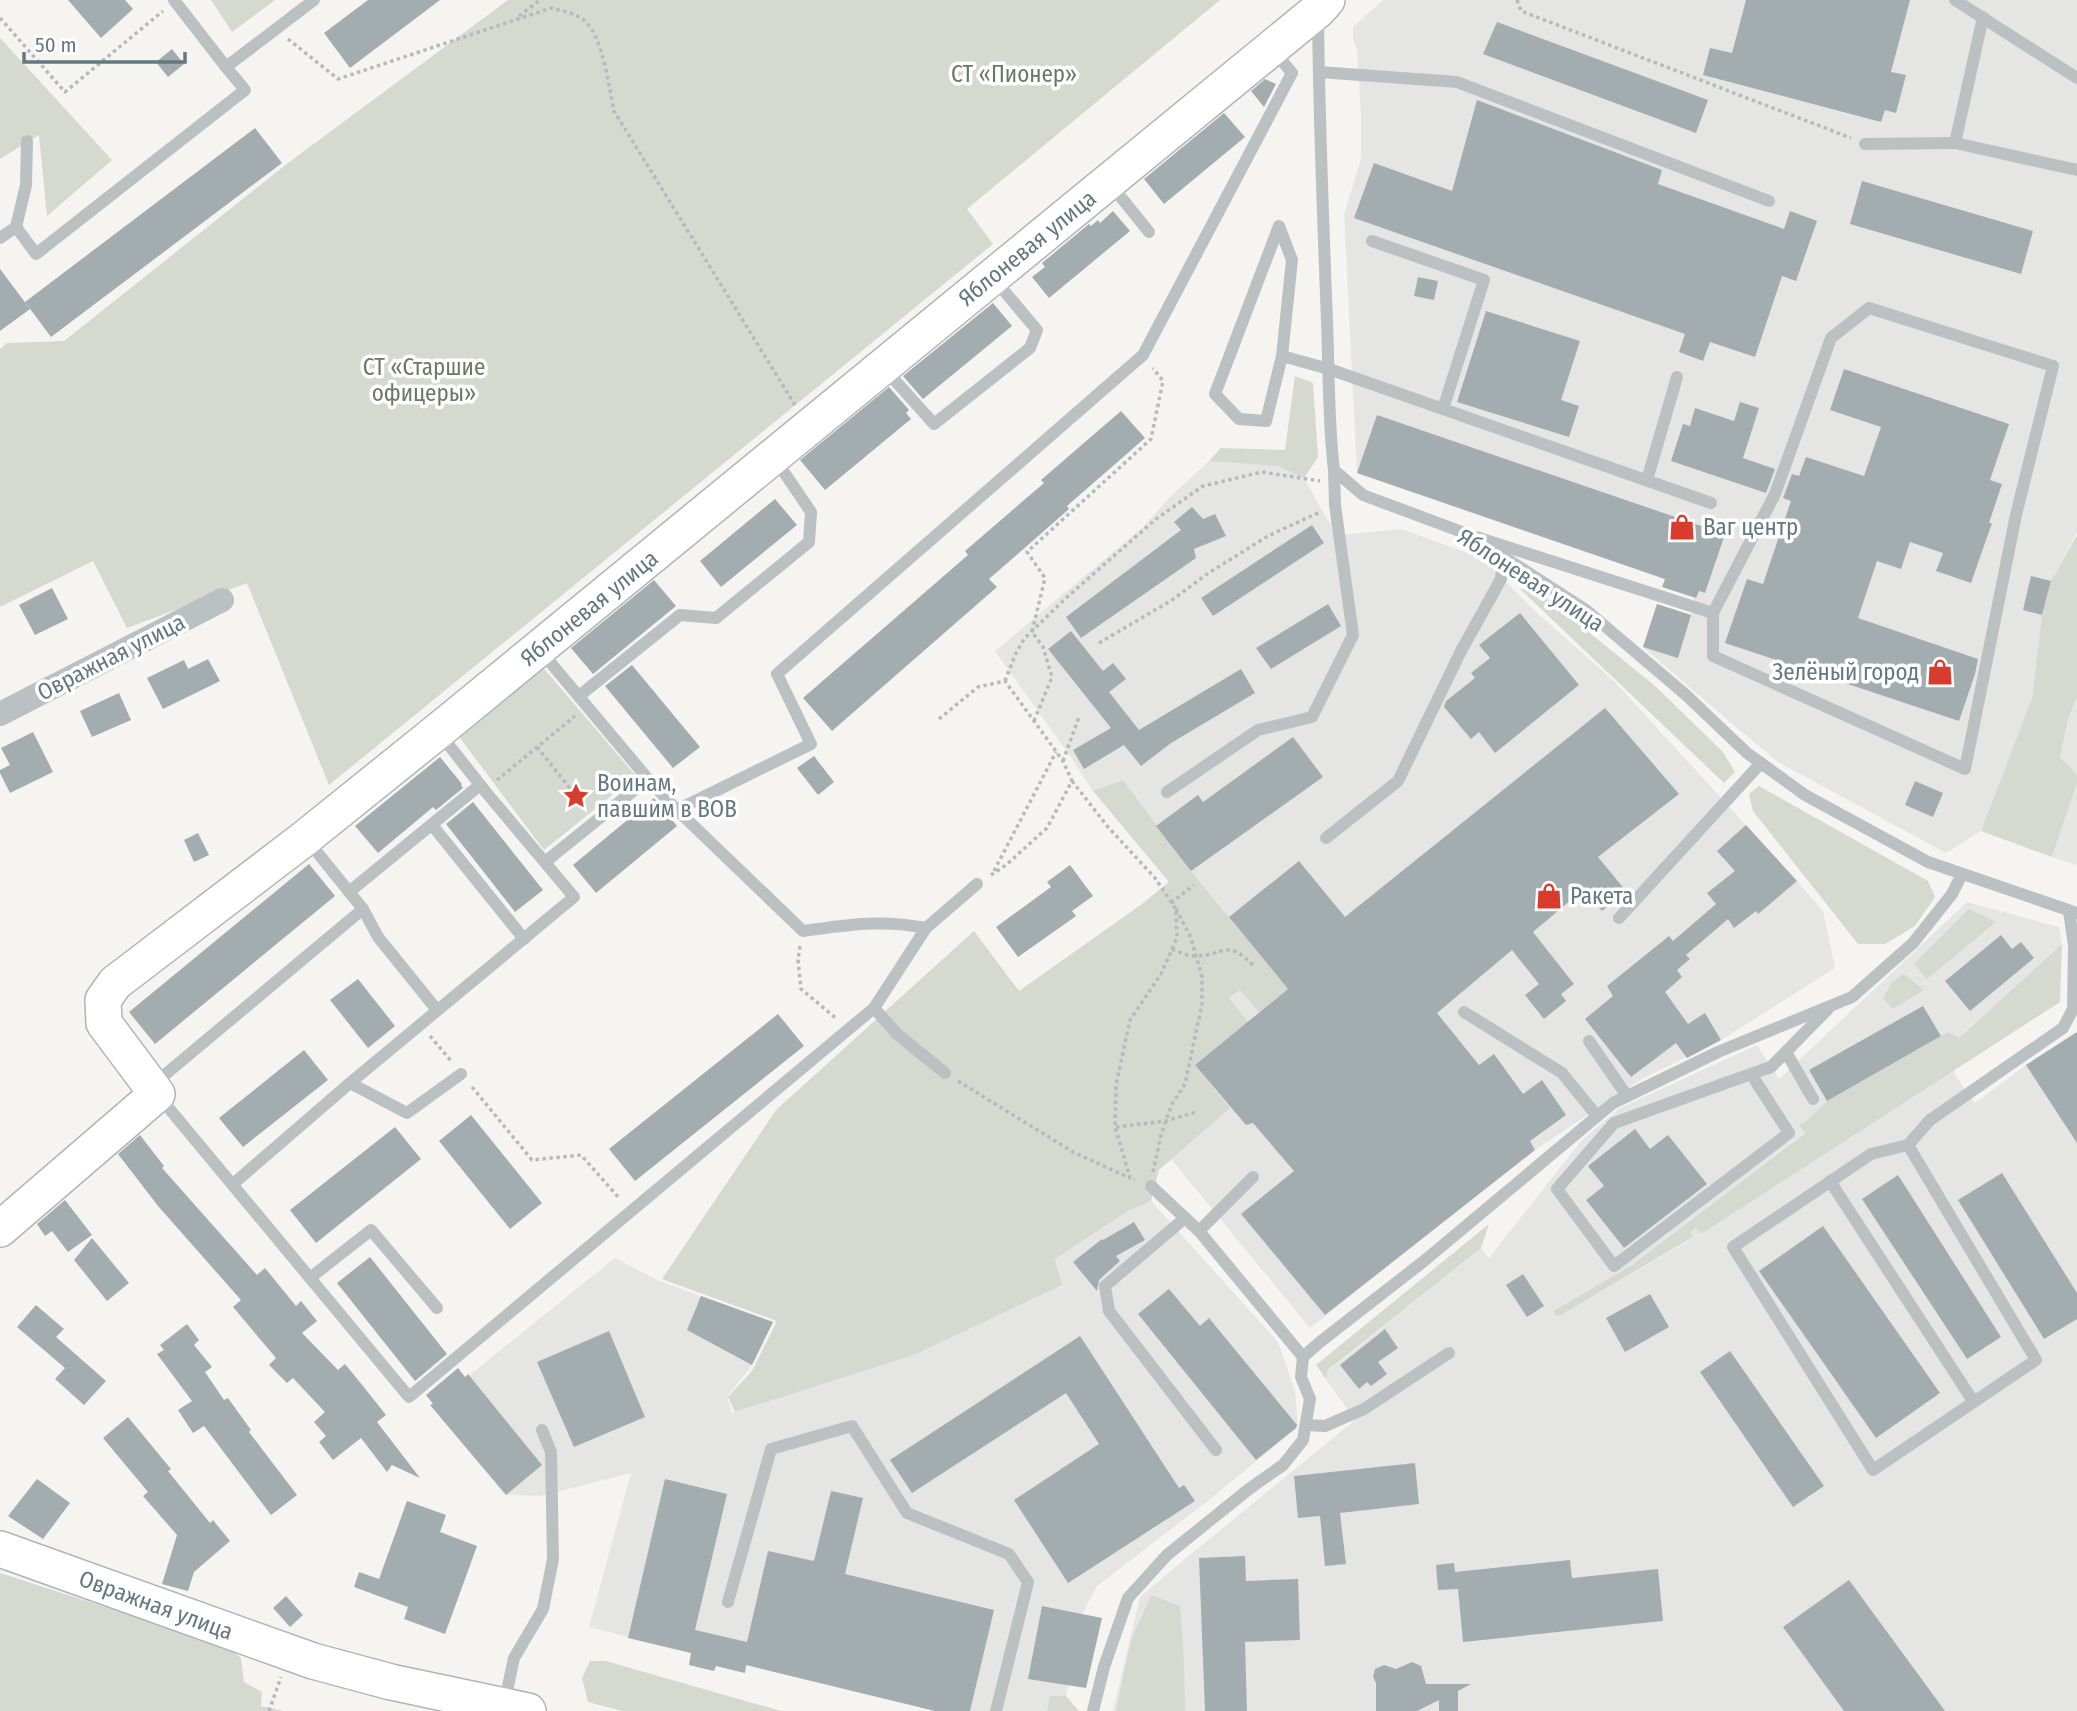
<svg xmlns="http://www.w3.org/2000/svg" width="2077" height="1711" font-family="'Fira Sans Condensed',sans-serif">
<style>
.built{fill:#e5e6e4}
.green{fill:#d5d9d0}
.building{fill:#a3adb0}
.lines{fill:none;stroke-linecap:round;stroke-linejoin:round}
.secondary-casing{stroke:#aeb5b8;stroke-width:38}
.path{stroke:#b6babb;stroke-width:3.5;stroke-dasharray:3.5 3.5;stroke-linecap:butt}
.lane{stroke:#bbc1c3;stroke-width:12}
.street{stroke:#bbc1c3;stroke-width:24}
.secondary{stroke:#fff;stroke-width:35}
.labels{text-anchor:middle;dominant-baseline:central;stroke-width:7;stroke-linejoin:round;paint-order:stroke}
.park-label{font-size:23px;fill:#6b7864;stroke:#fff}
.street-label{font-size:23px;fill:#657880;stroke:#fff}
.poi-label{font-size:23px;fill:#657880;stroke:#fff;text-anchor:start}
</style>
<rect width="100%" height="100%" fill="#f5f4f1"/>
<g class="built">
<polygon points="1383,0 2077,0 2077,532 2051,581 2042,615 2032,698 1981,831 1946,853 1778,762 1730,722 1643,647 1656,606 1691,616 1696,590 1357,473 1344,214 1361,159 1361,113 1357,49 1353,40 1353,27"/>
<polygon points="1209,461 1277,466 1304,478 1327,519 1340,535 1401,529 1482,558 1537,613 1615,682 1797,881 1823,911 1835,968 1721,1040 1642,1079 1535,1150 1310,1328 1171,1159 1230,1108 1195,1065 1247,1022 1229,999 1240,989 1288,988 1191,871 1123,780 1093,791 1070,756 995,651 1143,527 1169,498"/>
<polygon points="2077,697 2077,775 2060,757 2068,719"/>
<polygon points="2077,783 2077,865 2052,857"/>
<polygon points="1967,902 2059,927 2062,944 1959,1038 1948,1032 1827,1101 1805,1122 1799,1125 1805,1132 1632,1265 1553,1311 1558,1317 1693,1238 1690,1232 1697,1228 1701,1234 1953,1070 1967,1094 1975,1103 2026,1065 2077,1032 2077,1711 1113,1711 1140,1597 1185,1559 1355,1420 1326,1379 1328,1371 1481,1248 1489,1258 1582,1140 1618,1109 1757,1045 1779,1079"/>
<polygon points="1151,1201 1278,1342 1295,1391 1298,1427 1209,1500 1097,1586 1082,1614 1066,1696 1050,1696 1047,1711 935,1711 747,1665 745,1673 716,1666 714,1671 689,1665 691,1653 589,1627 631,1473 541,1496 506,1495 431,1406 615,1258 659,1281 773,1322 752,1365 727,1397 732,1413 914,1355 1061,1285 1055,1259 1128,1211"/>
</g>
<g class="green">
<polygon points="211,0 275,0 232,32"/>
<polygon points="508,0 1220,0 967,209 993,244 329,785 247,583 127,628 93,561 0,607 0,349 7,343 64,341 288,163"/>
<polygon points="0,38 112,160 47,216 39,135 0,159"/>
<polygon points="1295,376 1313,383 1318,457 1304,478 1277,466 1209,461 1221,448 1285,450"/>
<polygon points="2077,535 2077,697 2068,719 2060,757 2077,775 2077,783 2052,857 1981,831 2032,698 2042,615 2051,581"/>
<polygon points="1520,589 1539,592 1654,685 1723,752 1735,772 1724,783"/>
<polygon points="540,664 636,776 544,850 457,734"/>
<polygon points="1123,780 1191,871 1288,989 1259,1012 1240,990 1229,998 1248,1022 1195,1065 1230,1108 1159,1170 1151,1201 1128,1211 1055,1259 1062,1285 914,1355 735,1412 728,1397 752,1371 777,1321 662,1279 776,1110 974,931 1019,991 1142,904 1169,882 1093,791"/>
<polygon points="1759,786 1928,881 1935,897 1915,926 1885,944 1858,944 1753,811 1749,794"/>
<polygon points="1969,909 1996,922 1927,979 1914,964"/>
<polygon points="2062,944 2060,1002 1701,1234 1696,1228 1690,1232 1693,1237 1558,1317 1553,1311 1632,1265 1805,1133 1799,1125 1805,1122 1827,1101 1948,1032 1959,1038"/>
<polygon points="1904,974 1924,990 1893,1009 1883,999 1892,982"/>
<polygon points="1489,1224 1481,1248 1328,1370 1326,1379 1316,1365"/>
<polygon points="0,1573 226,1646 241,1658 244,1682 262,1692 261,1706 284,1711 0,1711"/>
<polygon points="1151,1595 1180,1606 1184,1661 1185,1711 1116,1711 1131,1640"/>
<polygon points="590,1661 606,1661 781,1711 622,1711 588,1702 582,1678"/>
<polygon points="1050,1696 1066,1696 1079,1711 1047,1711"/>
</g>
<g class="building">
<polygon points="68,0 125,0 133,9 101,38"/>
<polygon points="368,0 440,0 350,68 324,33"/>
<polygon points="1746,0 1910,0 1891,72 1906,75 1896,113 1885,110 1881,122 1703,75 1710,48 1732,53"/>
<polygon points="1497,22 1708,100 1696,133 1483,54"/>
<polygon points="172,49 184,64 168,77 156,62"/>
<polygon points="1265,79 1276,84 1264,107 1251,91"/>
<polygon points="1477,100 1662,170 1658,184 1784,229 1790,211 1817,221 1796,281 1782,276 1755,357 1710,342 1703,361 1679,352 1685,334 1354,218 1374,163 1452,191"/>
<polygon points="1224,113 1245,137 1164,204 1144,179"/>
<polygon points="255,128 282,163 51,337 25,302"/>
<polygon points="1862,181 2033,231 2021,274 1850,224"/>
<polygon points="1113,211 1130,231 1049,298 1032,277 1045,267 1042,263 1089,224 1091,226 1098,220 1100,223"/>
<polygon points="0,269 30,309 0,331"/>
<polygon points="1418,277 1438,281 1434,300 1414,296"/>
<polygon points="993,303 1012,326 923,399 903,376"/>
<polygon points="1486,311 1580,341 1561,400 1579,406 1569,437 1457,402"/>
<polygon points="1844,369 2009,424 1990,480 2002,484 1989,523 1992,523 1971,583 1936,571 1943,553 1910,542 1901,569 1877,561 1858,618 1978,659 1975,674 1959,721 1725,643 1747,579 1763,584 1791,501 1783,498 1792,474 1799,476 1806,457 1864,476 1881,427 1830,410"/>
<polygon points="889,387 909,410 906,413 911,419 825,490 800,460"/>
<polygon points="1740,402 1759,408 1743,458 1775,469 1766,493 1671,461 1683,424 1690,426 1695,408 1734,421"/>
<polygon points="1121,411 1145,438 1067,506 1069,509 989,579 997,587 832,731 803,698 968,555 965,551 1044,483 1041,480"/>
<polygon points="1377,415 1725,534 1705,593 1699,591 1696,598 1662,587 1665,579 1357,473"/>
<polygon points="775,499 797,525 721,587 700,561"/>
<polygon points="1192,507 1203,519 1215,514 1226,536 1194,549 1196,558 1081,638 1066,617 1181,530 1174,522"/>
<polygon points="1312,525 1324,543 1213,616 1201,598"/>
<polygon points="2031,576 2051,581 2042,615 2023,610"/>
<polygon points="654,580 676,606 593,674 571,648"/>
<polygon points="52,588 68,619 35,635 19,605"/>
<polygon points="1328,604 1341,626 1271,669 1256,648"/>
<polygon points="1657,604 1691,615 1678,658 1643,647"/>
<polygon points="1520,613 1579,685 1495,753 1479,732 1471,739 1444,707 1446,701 1475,678 1471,673 1490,658 1479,645"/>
<polygon points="1071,631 1103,671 1113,663 1126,679 1109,692 1139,730 1241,669 1255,693 1171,743 1141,766 1124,745 1084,769 1073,750 1111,728 1048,649"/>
<polygon points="208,659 220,681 163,709 147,678 184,660 188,669"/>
<polygon points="632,665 700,747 673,768 605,686"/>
<polygon points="119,693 131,720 92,737 80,711"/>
<polygon points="1605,708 1679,794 1598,857 1626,891 1602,911 1584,889 1533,932 1574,984 1561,994 1566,1001 1544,1019 1525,995 1539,984 1512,950 1437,1013 1479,1065 1494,1054 1523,1094 1542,1080 1566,1115 1530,1141 1535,1150 1325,1315 1241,1214 1294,1171 1253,1123 1246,1125 1195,1065 1288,989 1229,917 1299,861 1345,917"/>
<polygon points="33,732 53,772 10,793 0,773 0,770 10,765 1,748"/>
<polygon points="1293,737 1323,777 1191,871 1156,826 1198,795 1203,802"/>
<polygon points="814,756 834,782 818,795 797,768"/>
<polygon points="440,757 462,784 461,785 463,788 436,810 433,807 378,853 355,826"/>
<polygon points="1915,781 1943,793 1933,817 1905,805"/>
<polygon points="654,798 677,826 596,893 573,865"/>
<polygon points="473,802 543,890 515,912 446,824"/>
<polygon points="1746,825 1797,881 1758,914 1756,911 1734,928 1728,919 1686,955 1690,959 1677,970 1682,977 1665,992 1688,1024 1705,1013 1721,1040 1687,1058 1676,1043 1631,1077 1585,1019 1613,996 1607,986 1669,936 1673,941 1716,904 1707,893 1735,871 1717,851"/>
<polygon points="198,833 209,855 194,862 184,840"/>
<polygon points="309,864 335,896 155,1044 129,1012"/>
<polygon points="1070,865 1093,896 1072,911 1076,916 1018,957 996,927 1051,887 1047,882"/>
<polygon points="2001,935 2012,949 2021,942 2034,958 1970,1011 1945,981"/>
<polygon points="358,979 395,1026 368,1048 330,1000"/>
<polygon points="1923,1006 1941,1036 1827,1101 1809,1070"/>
<polygon points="778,1014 804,1046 635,1181 609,1149"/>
<polygon points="2077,1032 2077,1143 2026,1065"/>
<polygon points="304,1050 328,1080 243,1147 219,1118"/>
<polygon points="471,1115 542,1203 510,1229 439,1141"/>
<polygon points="395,1127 421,1159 316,1243 290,1210"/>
<polygon points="1635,1129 1650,1149 1668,1135 1707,1184 1624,1248 1586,1200 1604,1186 1588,1166"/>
<polygon points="140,1135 164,1166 162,1168 257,1275 265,1268 296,1306 301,1301 317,1321 302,1333 338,1370 345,1364 363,1386 386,1415 377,1422 420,1478 392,1465 387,1472 361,1438 333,1460 319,1442 326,1436 314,1422 325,1412 293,1378 287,1383 269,1365 276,1358 233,1307 241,1300 158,1206 118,1154"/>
<polygon points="2002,1173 2077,1293 2077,1319 2044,1339 1958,1200"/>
<polygon points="1898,1175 2001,1337 1967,1359 1862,1199"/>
<polygon points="65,1200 92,1235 68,1252 52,1231 45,1236 37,1224"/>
<polygon points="1134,1222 1145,1240 1116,1256 1120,1261 1099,1280 1097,1291 1073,1262 1102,1239 1103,1240"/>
<polygon points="1823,1226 1940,1393 1876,1438 1759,1271"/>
<polygon points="92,1238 129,1283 107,1301 74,1260"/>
<polygon points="370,1257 447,1354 415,1381 337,1283"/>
<polygon points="1523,1274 1544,1306 1527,1317 1506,1285"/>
<polygon points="1169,1289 1200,1326 1209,1318 1297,1425 1296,1428 1256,1460 1138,1314"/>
<polygon points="1650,1294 1669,1327 1625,1352 1606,1318"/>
<polygon points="701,1296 773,1322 752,1365 687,1330"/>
<polygon points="36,1305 64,1329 56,1337 106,1381 84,1405 55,1379 65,1368 17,1327"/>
<polygon points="187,1324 199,1340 194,1345 212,1367 205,1372 224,1400 228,1398 251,1430 249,1432 297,1495 271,1515 204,1426 193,1433 178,1410 192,1401 157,1354 164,1350 160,1345"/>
<polygon points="1385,1329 1398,1348 1378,1362 1387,1374 1371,1386 1367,1382 1359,1389 1340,1365"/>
<polygon points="609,1331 645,1417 574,1447 537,1362"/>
<polygon points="1080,1336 1179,1488 1184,1485 1195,1501 1068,1583 1014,1500 1099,1444 1066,1393 912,1493 890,1460"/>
<polygon points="1730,1351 1824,1486 1793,1507 1700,1372"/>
<polygon points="458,1368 465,1377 468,1374 542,1465 506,1495 430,1405 433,1404 426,1395"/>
<polygon points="128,1417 171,1469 168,1471 210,1523 213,1520 230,1541 194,1572 188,1591 162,1584 177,1535 143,1496 148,1492 103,1438"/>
<polygon points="1415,1463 1419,1504 1340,1513 1346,1564 1325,1566 1320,1516 1298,1518 1294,1476"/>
<polygon points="37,1479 70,1503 43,1539 8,1516"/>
<polygon points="665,1479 727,1494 695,1630 747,1642 768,1551 814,1561 831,1491 863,1498 845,1574 994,1610 970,1711 935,1711 746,1665 745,1673 716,1666 714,1671 689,1665 691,1653 628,1638"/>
<polygon points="407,1501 446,1515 440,1532 477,1546 445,1634 404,1619 408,1607 354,1587 359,1572 379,1579"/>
<polygon points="1245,1556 1246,1581 1298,1579 1300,1640 1245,1642 1247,1711 1205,1711 1199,1558"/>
<polygon points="1570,1560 1572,1578 1658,1569 1663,1621 1463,1642 1458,1589 1438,1590 1436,1565 1454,1563 1455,1572"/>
<polygon points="1849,1580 1945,1711 1844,1711 1783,1627"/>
<polygon points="286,1596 303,1615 290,1627 273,1608"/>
<polygon points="1042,1606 1102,1618 1086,1688 1028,1679"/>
<polygon points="1412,1662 1421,1666 1426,1684 1471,1684 1458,1691 1458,1711 1439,1711 1439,1700 1417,1711 1376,1711 1376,1683 1373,1677 1375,1669 1384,1665 1396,1669"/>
</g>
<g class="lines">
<g class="secondary-casing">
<g id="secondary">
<polyline points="0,1229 157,1094 104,1023 103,1000 115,983 305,838 438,731 1318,10 1327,0"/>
<polyline points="0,1549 313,1661 391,1682 528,1711"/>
</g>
</g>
<g class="path">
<polyline points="1517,0 1521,11 1851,138"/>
<polyline points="519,16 540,0"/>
<polyline points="0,18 65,92 163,11"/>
<path d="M 288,39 L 338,79 L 551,8 C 562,11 577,13 586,22 C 603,39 609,87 614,111 L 795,405"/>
<polyline points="1099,643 1172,600 1207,574 1268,536 1320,512"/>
<polyline points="1005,681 1016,653 1024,639 1066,598 1156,519 1203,486 1262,472 1320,481"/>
<polyline points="939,719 978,687 1005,681 1063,761 1072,781 1047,828 1006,865 991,875"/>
<polyline points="1034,721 1052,677 1043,647 1032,632 1045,578 1027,552 1151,439 1163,381 1153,368"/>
<polyline points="537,747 576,796"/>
<polyline points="1063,761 1079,717"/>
<polyline points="497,780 575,716"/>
<polyline points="1072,781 1108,827 1155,878 1176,909 1177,938 1161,974 1130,1020 1116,1085 1115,1127 1130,1178 1135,1180"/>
<polyline points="994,871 1056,752"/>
<polyline points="1171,903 1194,885"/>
<polyline points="800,946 798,960 801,989 837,1019"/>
<path d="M 1172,949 C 1179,952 1187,956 1195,956 C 1224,956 1226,938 1253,965"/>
<polyline points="430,1036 452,1062"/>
<polyline points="958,1081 1073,1152 1130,1178"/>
<polyline points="472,1087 532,1160 581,1155 620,1199"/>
<polyline points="1116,1127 1166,1121 1196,1112"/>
<polyline points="1153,1172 1161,1135 1172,1104 1185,1084 1202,1004 1202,977 1191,938 1176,909"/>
<polyline points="269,1711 281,1677"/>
</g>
<g class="lane">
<polyline points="174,0 226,67"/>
<polyline points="1955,0 2077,78"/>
<path d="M 1318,16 C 1319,118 1323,219 1327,321 C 1329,371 1328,421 1334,470 L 1363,495 L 1470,535 L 1586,610 L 1686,695 L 1747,753 L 1805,795 L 1928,862 L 2077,913"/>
<polyline points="1983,17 1955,143 2077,170"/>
<polyline points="1319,72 1457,82 1769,201"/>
<polyline points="1865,144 1955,143"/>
<polyline points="1111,185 1149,232"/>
<polygon points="1279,226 1292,260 1282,356 1266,421 1239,419 1215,394"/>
<polyline points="16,227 26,185 27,141"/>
<polyline points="0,238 16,227 36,254 245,90 226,67 314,0"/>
<polyline points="1372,241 1484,280 1443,409"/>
<polyline points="1282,356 1329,369 1711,503"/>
<polyline points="883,367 934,424 1030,348 1037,330 994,279"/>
<polyline points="1647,480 1677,377"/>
<polyline points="1470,535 1713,613 1775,494 1831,338 1869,308 2053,366 2016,515 1965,769 1713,656 1713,613"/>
<path d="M 539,649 L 648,779 L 677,810 L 803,931 C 849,925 880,919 926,928 L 977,884"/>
<polyline points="579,696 680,615 716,618 809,542 811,512 775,459"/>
<polyline points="1167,792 1258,730 1312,717 1353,635 1335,505 1334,470"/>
<polyline points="677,810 811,744 777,674 1143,355 1292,73 1274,51"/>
<polyline points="432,825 524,939"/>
<polyline points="1326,838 1398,781 1461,651 1501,579 1502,568 1494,550"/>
<polyline points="308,841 363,909 161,1078 157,1094 409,1397 874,1008 926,928"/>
<polyline points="545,862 648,779"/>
<polyline points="349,892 480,785"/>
<polyline points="363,909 378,937 437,1010"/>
<polyline points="1619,918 1761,763"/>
<polyline points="874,1008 897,1034 945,1073"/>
<polyline points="1464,1012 1562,1073 1597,1116"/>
<polyline points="1589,1041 1627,1096"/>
<polyline points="1786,1052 1813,1099"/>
<polyline points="1751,1074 1789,1133 1614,1266 1557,1189 1614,1123 1751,1074 1771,1067 1828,1009"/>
<polyline points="350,1083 407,1113 461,1074"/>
<polyline points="1908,1145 1871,1154 1733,1247 1873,1470 2036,1360 1908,1145 1930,1120 2063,1028 2073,1009 2074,946 2069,911"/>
<polyline points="1253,1177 1199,1231 1303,1357"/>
<polyline points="1830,1181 1973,1401"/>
<polyline points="233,1184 350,1083 574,897 485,791 440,734"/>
<polyline points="1151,1186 1199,1231"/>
<polyline points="1185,1218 1105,1286 1109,1311 1216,1450"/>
<polyline points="310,1278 371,1230 437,1308"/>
<polyline points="1306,1425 1325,1426 1364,1409 1449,1353"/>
<polyline points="728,1602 771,1449 852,1426 907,1513 1009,1554 1028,1582 996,1711"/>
<polyline points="504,1705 514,1658 543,1609 553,1559 551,1452 542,1430"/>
<polyline points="1093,1711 1104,1667 1128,1598 1167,1555 1249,1489 1283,1465 1303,1440 1310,1399 1301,1377 1303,1357 1320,1342 1424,1261 1613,1103 1718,1052 1852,997 1913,943 1952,894 1962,874"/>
</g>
<polyline class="street" points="0,714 222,600"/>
<use href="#secondary" class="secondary"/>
</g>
<defs>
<g id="shop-bare" transform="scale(2.1)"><path d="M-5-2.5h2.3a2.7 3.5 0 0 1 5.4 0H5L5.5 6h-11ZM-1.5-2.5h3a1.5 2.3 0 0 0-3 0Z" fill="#d93c2d" stroke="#fff" stroke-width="2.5" paint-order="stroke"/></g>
<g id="sight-bare" transform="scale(2.1)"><path d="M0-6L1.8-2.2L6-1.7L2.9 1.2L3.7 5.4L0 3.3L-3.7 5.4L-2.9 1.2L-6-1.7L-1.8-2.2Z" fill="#d93c2d" stroke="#fff" stroke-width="2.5" paint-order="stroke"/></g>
</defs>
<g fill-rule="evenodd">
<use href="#shop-bare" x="1682" y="527"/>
<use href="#shop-bare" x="1940" y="672"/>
<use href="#sight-bare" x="576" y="796"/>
<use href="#shop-bare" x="1549" y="896"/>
</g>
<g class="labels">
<g class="park-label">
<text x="1014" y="74">СТ «Пионер»</text>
<text x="424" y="367">СТ «Старшие<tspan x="424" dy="26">офицеры»</tspan></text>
</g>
<g class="street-label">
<text transform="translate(1027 248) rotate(-39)">Яблоневая улица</text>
<text transform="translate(1531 580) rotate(33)">Яблоневая улица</text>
<text transform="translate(589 608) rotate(-39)">Яблоневая улица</text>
<text transform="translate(111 657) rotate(-27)">Овражная улица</text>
<text transform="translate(156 1605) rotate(20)">Овражная улица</text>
</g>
<g class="poi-label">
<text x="1703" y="527">Ваг центр</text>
<text x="1919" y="672" text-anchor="end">Зелёный город</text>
<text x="597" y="783">Воинам,<tspan x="597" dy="26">павшим в ВОВ</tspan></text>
<text x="1570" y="896">Ракета</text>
</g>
</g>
<path d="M24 52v10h161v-10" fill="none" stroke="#657880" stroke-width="3.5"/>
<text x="35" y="52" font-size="21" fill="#657880" stroke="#ffffff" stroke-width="5" paint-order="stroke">50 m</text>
</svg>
